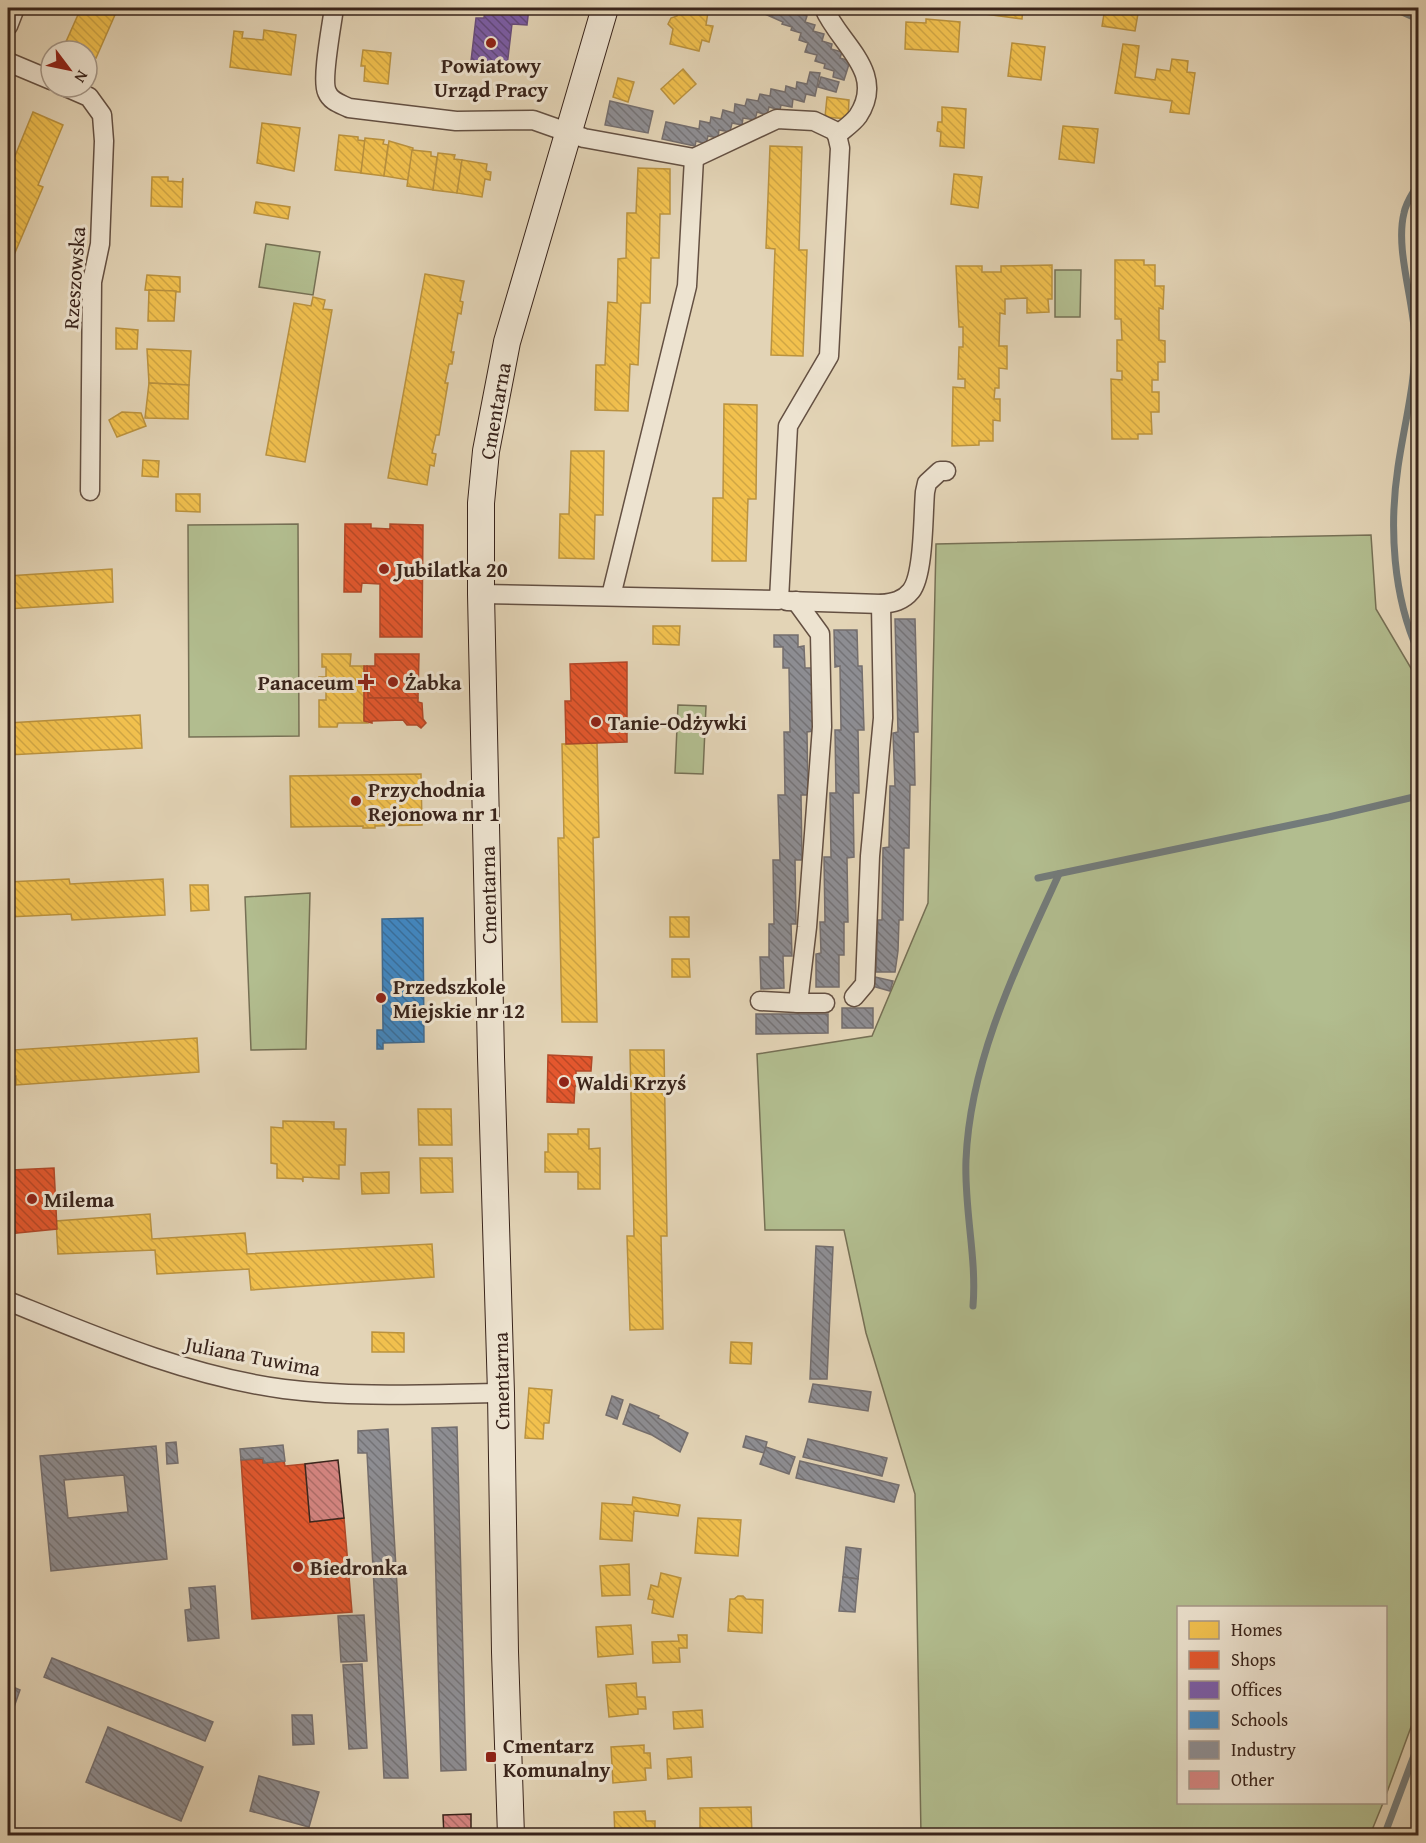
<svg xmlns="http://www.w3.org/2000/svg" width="1426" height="1843" font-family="'Gentium Book Plus',serif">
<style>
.green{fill:#b2bd8f;stroke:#767055;stroke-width:1.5}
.homes{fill:url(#homes-back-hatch);stroke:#ba923f;stroke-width:1.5}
.shops{fill:url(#shops-back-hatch);stroke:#b14828;stroke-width:1.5}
.offices{fill:url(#offices-back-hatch);stroke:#674d7d;stroke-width:1.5}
.schools{fill:url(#schools-back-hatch);stroke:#3d6a92;stroke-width:1.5}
.industry{fill:url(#industry-back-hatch);stroke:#746e6e;stroke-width:1.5;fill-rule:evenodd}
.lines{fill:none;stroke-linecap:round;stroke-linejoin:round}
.stream{stroke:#737b7a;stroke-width:7}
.building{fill:url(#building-back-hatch);stroke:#39241b;stroke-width:1.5}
.street-casing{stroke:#645042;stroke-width:21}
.secondary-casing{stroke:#39241b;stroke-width:28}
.street{stroke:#ede3d0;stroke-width:18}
.secondary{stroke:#ede3d0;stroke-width:26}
.poi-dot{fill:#8f2418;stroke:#ede3d0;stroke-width:2}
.labels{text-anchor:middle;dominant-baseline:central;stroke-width:6;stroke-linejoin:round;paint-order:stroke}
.poi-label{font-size:21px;font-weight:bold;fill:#39241b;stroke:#ede3d0;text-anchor:start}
.street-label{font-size:21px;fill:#39241b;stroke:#ede3d0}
</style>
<defs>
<pattern id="homes-back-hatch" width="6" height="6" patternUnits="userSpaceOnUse" patternTransform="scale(1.5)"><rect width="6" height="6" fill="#f2c14e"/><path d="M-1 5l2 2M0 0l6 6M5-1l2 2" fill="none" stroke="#d0a644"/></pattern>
<pattern id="shops-back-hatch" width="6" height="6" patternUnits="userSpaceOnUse" patternTransform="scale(1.5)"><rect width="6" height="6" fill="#e4572e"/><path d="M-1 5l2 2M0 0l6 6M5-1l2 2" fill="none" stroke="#ba4826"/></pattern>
<pattern id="offices-back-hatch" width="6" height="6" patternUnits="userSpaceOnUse" patternTransform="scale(1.5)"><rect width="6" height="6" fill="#7b5ea7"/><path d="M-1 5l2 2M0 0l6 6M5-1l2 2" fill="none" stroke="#60497f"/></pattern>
<pattern id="schools-back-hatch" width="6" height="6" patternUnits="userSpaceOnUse" patternTransform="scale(1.5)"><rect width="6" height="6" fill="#3f88c5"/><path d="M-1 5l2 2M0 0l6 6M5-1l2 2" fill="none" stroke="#366f9f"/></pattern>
<pattern id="industry-back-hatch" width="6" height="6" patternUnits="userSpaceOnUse" patternTransform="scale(1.5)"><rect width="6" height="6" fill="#8d8d92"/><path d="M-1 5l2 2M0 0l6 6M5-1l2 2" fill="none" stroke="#747376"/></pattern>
<pattern id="building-back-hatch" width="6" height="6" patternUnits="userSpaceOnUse" patternTransform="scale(1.5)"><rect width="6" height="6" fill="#d58581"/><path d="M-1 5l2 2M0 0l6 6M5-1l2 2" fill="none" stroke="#ae6d69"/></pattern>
</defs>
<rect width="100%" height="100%" fill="#e3d4b6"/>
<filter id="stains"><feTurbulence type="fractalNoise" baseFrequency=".00333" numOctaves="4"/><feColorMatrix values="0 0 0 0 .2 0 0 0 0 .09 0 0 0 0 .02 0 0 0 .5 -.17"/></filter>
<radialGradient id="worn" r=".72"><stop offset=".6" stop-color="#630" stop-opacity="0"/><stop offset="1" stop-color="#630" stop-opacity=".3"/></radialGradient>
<g class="green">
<polygon points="266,244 320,252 313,295 259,287"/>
<polygon points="1055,270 1081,270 1080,317 1055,317"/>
<polygon points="298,524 299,736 189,737 188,525"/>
<polygon points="1371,535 1376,609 1418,680 1418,1708 1386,1795 1386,1608 1178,1608 1178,1802 1383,1803 1370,1835 921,1835 915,1494 866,1333 844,1230 765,1230 757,1054 872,1036 928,903 936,544"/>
<polygon points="678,705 706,706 703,774 675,773"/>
<polygon points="310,893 306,1049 251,1050 245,897"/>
</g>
<g class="homes">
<polygon points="81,8 118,8 96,58 87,54 87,51 80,51 65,44"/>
<polygon points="678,8 691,8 708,12 706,25 713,26 709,42 702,40 699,51 670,44 673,29 668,24 671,18 677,16"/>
<polygon points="978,8 1023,8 1022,19 978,13"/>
<polygon points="1105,8 1139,8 1135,31 1102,26"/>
<polygon points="926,19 960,22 958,52 905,49 906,22 926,23"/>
<polygon points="264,30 296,35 291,75 230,67 234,31 243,32 242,38 263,40"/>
<polygon points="1012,43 1045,47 1041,80 1008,76"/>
<polygon points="1123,44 1139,46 1135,77 1155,80 1157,69 1170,71 1172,59 1188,61 1187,72 1195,73 1189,114 1170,112 1172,101 1115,93"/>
<polygon points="363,50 391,53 388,84 364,81 365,66 361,66"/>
<polygon points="683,69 696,84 674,104 661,89"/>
<polygon points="618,78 634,82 628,102 613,97"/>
<polygon points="827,97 849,100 848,119 825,117"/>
<polygon points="942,107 966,109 964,148 940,146 941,132 937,131 938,122 942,122"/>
<polygon points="33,112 63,125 38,185 43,187 8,269 8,185 12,174 8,173"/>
<polygon points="262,123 300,128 294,171 257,163"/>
<polygon points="1063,126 1098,129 1094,163 1059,159"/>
<polygon points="339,135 358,137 358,140 365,141 361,173 335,170"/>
<polygon points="365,138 384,140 383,144 388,145 384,176 361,173"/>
<polygon points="389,141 413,148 408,180 384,176"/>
<polygon points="770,146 802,147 799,250 807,250 803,356 771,355 775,249 766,248"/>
<polygon points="412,150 431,152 431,156 437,157 433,190 407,186"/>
<polygon points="438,153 455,155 454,159 462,160 457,193 433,190"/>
<polygon points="462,160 487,164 486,171 491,172 490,180 485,179 482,197 457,193"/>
<polygon points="638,168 670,169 670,214 660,214 659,258 651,258 650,303 641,303 638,365 630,364 628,411 595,410 596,365 605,365 608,302 617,303 618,259 626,258 627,213 636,213"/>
<polygon points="954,174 982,177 978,208 951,204"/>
<polygon points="152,177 168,177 168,181 182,182 183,178 182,207 151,206"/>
<polygon points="256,202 290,207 288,219 254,213"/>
<polygon points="1115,260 1144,260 1144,265 1155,265 1155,286 1164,286 1163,309 1159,308 1159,340 1165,341 1165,362 1158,362 1158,380 1152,380 1152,392 1159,392 1159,412 1151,412 1152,434 1138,434 1138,439 1112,439 1111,379 1122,380 1122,371 1117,371 1117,340 1122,340 1121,319 1115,319"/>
<polygon points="1052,265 1052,299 1048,299 1049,312 1027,313 1027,298 1005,299 1005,314 1000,313 999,346 1007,346 1007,369 999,368 999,388 995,388 994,399 1000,399 1000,421 993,420 993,441 979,441 979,445 952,446 953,387 965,388 965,379 958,379 959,347 963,347 963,327 959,327 956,266 982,266 982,272 1001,272 1001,266"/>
<polygon points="425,274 464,281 460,301 463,302 461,314 458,313 451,352 454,352 452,364 449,364 445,383 448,383 439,435 436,435 432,453 436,454 434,466 430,465 427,485 388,478"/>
<polygon points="147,275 180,277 180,292 145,290"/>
<polygon points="149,290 176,291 174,321 148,321"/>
<polygon points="313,297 325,300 323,309 332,310 305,462 266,455 294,303 311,306"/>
<polygon points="116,328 138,330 137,349 116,349"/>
<polygon points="147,349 191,351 189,385 149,383"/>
<polygon points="149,383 189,385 188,419 145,418"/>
<polygon points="724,404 757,405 756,499 748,499 746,561 712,561 713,498 723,498"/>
<polygon points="122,412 141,413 146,426 117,437 109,420"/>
<polygon points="571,451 604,451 603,515 595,515 594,559 559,558 560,514 569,514"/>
<polygon points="143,460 159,461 158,477 142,476"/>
<polygon points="176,494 200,494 200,512 176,511"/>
<polygon points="112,569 113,602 8,609 8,576"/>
<polygon points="653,626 680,626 679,645 653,644"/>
<polygon points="322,654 351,654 350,666 364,666 364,721 367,723 338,723 337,727 319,727 319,700 326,700 326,690 319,690 319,677 326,677 326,667 322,667"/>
<polygon points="140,715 142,748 8,755 8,723"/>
<polygon points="597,743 599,837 593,838 597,1022 562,1022 558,838 564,838 562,744"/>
<polygon points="421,774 422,825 375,826 375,828 363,828 363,826 291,827 290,776"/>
<polygon points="69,879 70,884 163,879 165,915 72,920 71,914 8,917 8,882"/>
<polygon points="190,885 208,885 209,910 191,911"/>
<rect x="670" y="917" width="19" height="20"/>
<polygon points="672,959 689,959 690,977 672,977"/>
<polygon points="197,1038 199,1072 16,1085 16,1076 8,1077 8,1043 14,1043 14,1050"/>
<polygon points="630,1050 664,1050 667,1236 661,1236 663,1329 630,1330 627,1236 634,1236"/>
<polygon points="418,1109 451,1109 452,1145 419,1145"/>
<polygon points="283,1121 334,1122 334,1129 346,1129 345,1165 339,1165 339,1179 303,1177 303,1182 302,1179 277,1178 277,1164 271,1163 271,1127 283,1128"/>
<polygon points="578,1129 589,1129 589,1149 600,1148 600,1189 578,1189 578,1172 545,1172 545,1152 548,1152 548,1134 578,1134"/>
<polygon points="420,1158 452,1158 453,1192 421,1193"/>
<polygon points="389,1172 389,1193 362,1194 361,1173"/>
<polygon points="150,1214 152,1239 245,1233 247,1254 432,1244 434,1277 251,1290 249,1269 157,1274 155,1250 58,1254 56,1221"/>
<polygon points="372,1332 404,1333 404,1352 372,1352"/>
<polygon points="731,1342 752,1343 751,1364 730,1363"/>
<polygon points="529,1388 552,1390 549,1423 544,1423 543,1439 525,1438"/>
<polygon points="633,1497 680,1505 678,1516 634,1511 632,1541 600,1539 602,1503 632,1505"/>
<polygon points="698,1518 741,1520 738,1556 695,1553"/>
<polygon points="629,1564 630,1595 602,1596 600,1566"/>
<polygon points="661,1573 681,1578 673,1617 652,1613 654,1600 648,1599 651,1585 658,1587"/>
<polygon points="738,1596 743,1596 746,1599 763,1600 762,1633 728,1631 730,1599 734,1599"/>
<polygon points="631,1625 633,1654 598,1657 596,1627"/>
<polygon points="678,1635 687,1635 687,1648 679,1648 680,1662 653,1663 652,1642 679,1641"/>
<polygon points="636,1683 637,1697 645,1697 646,1709 638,1709 638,1714 609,1717 606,1685"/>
<polygon points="702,1710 703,1727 674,1729 673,1712"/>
<polygon points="644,1745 644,1753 650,1753 651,1768 645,1768 646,1780 613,1783 611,1747"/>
<polygon points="691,1757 692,1777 668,1779 667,1759"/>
<polygon points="751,1807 752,1836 700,1836 700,1808"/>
<polygon points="645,1811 646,1821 655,1821 655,1832 646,1832 646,1836 615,1836 614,1812"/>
</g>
<g class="shops">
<polygon points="345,524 371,524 371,528 390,529 390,524 423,525 422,637 380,637 380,584 362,583 361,592 344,592"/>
<polygon points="375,654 419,654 418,698 368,698 367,666 375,666"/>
<polygon points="627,662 627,742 566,744 565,701 571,701 570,664"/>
<polygon points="364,666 367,666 368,698 418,698 418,702 422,703 423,719 426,723 421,728 417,725 407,725 403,720 372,721 372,723 364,721"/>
<polygon points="548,1055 592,1057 591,1071 576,1071 576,1077 581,1078 581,1086 575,1086 574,1103 547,1102"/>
<polygon points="54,1168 57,1229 8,1234 8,1176 13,1176 12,1170"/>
<polygon points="263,1459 263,1463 284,1461 285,1466 305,1464 310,1522 344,1518 352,1612 252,1619 241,1460"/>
</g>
<polygon class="offices" points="485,8 529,8 527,25 512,24 507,66 471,61 476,18 484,18"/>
<polygon class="schools" points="423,918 424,1042 383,1043 383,1049 377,1049 377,1030 383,1030 382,919"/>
<g class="industry">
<polygon points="767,8 798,8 797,12 807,16 805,22 815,25 813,31 824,34 822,41 832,44 831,49 842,52 840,58 850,61 844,80 833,77 834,71 824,68 825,64 815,61 817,55 805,52 808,43 799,40 801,33 791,30 792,27 782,24 783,22 765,14"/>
<polygon points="810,72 820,73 815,96 806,94 804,102 793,99 792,107 781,105 780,110 769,107 767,115 757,112 755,120 743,118 742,125 732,123 730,132 719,130 718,138 708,136 706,144 696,141 695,146 662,139 666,122 699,129 700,121 710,123 711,117 721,119 723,110 734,113 735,104 745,106 747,99 758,101 760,94 770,96 771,89 785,92 786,86 796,89 797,82 807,84"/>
<polygon points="821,77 839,82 836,92 818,87"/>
<polygon points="610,101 653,111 648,133 605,125"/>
<polygon points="895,619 915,619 918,732 914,732 915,785 910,785 909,848 904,848 903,920 899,920 898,951 895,972 876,972 878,920 882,920 883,848 889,847 890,786 895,786 893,733 898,732"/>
<polygon points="834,630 857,630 858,666 862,666 864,730 858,730 859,793 853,793 854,857 847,858 848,922 844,922 844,955 839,955 839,987 816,987 816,954 821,953 820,922 825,922 824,857 831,857 830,793 836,793 835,730 841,730 840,666 835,667"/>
<polygon points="774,635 798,635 798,647 804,646 805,668 812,668 813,731 807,732 808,795 801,795 802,860 795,860 796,924 791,924 792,956 783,956 784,988 761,989 760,957 769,957 769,924 774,924 773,860 780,860 778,795 785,795 784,732 790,732 789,668 783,668 783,647 774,647"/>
<polygon points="875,977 893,981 890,991 872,986"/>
<rect x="842" y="1008" width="31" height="20"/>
<polygon points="756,1014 828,1014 828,1033 756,1034"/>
<polygon points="816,1246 833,1247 827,1379 810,1379"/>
<polygon points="813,1384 871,1392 868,1411 809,1402"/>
<polygon points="612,1396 623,1400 617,1419 606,1415"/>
<polygon points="630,1404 659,1416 658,1418 688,1433 680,1452 652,1435 623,1424"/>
<polygon points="457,1427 466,1770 441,1771 432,1428"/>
<polygon points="388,1429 408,1778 384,1778 367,1453 358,1453 358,1431"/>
<polygon points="746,1436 767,1442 764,1453 743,1447"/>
<polygon points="808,1439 887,1458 882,1476 803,1457"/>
<polygon points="176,1442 178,1463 167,1464 166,1443"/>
<polygon points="283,1445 285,1461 264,1463 263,1458 241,1460 240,1449"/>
<path d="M 156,1446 L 167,1559 L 51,1571 L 40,1456 ZM 124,1475 L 128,1512 L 68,1518 L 64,1480 Z"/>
<polygon points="766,1447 795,1457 789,1474 760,1464"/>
<polygon points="800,1461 899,1485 894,1502 796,1478"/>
<polygon points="846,1547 861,1549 858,1579 843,1577"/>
<polygon points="843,1577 858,1579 855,1612 839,1611"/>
<polygon points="215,1586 219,1638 188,1641 185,1610 191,1609 189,1588"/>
<polygon points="364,1615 367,1661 341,1662 338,1616"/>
<polygon points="52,1658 213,1722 205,1741 44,1677"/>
<polygon points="362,1664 367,1748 349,1749 343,1665"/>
<polygon points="8,1685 20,1690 14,1707 8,1705"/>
<polygon points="292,1715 312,1715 314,1744 293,1745"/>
<polygon points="108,1727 203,1767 181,1821 86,1782"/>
<polygon points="259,1776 319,1792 309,1827 250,1811"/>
</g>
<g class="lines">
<g class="stream">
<polyline points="1393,8 1418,19"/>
<path d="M 1418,184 C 1413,193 1406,202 1404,213 C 1395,249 1414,301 1415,340 C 1416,382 1404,425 1398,467 C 1389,527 1393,596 1418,651"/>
<polyline points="1038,878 1329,817 1418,796"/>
<path d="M 973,1306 C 977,1258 964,1209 966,1160 C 970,1059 1018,964 1059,874"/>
<polyline points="1384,1836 1418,1745"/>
</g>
</g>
<g class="building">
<polygon points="338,1460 344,1518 310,1522 305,1464"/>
<polygon points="471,1814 471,1829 478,1829 479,1836 444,1836 443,1815"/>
</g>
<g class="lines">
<g class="street-casing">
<g id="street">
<path d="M 334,8 C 332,24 321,80 327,92 C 331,102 341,104 349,108 L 456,121 L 533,120 L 584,138 L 694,158 L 777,119 L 814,121 L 833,130 L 837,135 L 840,148 L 829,356 L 788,426 L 779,600 L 481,594"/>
<path d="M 824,8 C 839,44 887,72 858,116 C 853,123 844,129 837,135"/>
<polyline points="8,26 15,8"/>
<polyline points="8,62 51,80"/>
<polyline points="66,87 89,97 102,115 104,141 100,244 92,282 90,491"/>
<polyline points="611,596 687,286 694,158"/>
<path d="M 787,601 L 881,604 C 893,603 903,601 911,591 C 924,575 923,515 925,492 L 927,483 L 940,471 L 946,471"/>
<polyline points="854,997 865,984 870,856 883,718 881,604"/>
<polyline points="760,1001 798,1003 807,927 822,727 820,634 796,601"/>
<polyline points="798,1003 825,1003"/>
<path d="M 8,1301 C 97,1337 187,1376 284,1389 C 356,1398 429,1394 501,1393"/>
</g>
</g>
<g class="secondary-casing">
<polyline id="secondary" points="511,1836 505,1652 501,1393 491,1057 481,594 481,503 486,451 507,342 605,8"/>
</g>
<use href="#street" class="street"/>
<use href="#secondary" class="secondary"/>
</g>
<g class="poi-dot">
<circle cx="491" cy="43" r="6"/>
<circle cx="384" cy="569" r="6"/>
<path d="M363 673h6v6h6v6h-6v6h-6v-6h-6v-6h6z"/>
<circle cx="393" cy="682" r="6"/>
<circle cx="596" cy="722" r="6"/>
<circle cx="356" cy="801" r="6"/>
<circle cx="381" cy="998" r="6"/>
<circle cx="564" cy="1082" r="6"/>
<circle cx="32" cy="1199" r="6"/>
<circle cx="298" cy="1567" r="6"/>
<rect x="485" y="1751" width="12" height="12" rx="3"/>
</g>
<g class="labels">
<g class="poi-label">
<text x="491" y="65" text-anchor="middle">Powiatowy<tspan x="491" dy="24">Urząd Pracy</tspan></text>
<text x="396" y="569">Jubilatka 20</text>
<text x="354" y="682" text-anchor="end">Panaceum</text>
<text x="405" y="682">Żabka</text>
<text x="608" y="722">Tanie-Odżywki</text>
<text x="368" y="789">Przychodnia<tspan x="368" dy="24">Rejonowa nr 1</tspan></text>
<text x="393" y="986">Przedszkole<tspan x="393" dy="24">Miejskie nr 12</tspan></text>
<text x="576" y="1082">Waldi Krzyś</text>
<text x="44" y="1199">Milema</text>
<text x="310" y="1567">Biedronka</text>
<text x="503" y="1745">Cmentarz<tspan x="503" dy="24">Komunalny</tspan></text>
</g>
<g class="street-label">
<text transform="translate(74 278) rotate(-86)">Rzeszowska</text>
<text transform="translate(495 411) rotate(-80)">Cmentarna</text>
<text transform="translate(488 895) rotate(-91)">Cmentarna</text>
<text transform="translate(253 1356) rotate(11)">Juliana Tuwima</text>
<text transform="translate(501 1381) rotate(-91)">Cmentarna</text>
</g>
</g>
<rect width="1426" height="1843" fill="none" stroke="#e3d4b6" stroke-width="30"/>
<rect x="9" y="9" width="1408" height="1825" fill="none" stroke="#39241b" stroke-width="3"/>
<rect x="15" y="15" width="1396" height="1813" fill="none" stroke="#39241b" stroke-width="1.5"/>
<rect x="1177" y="1606" width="210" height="198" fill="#ede3d0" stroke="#a59788" stroke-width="1.5"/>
<rect x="1189" y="1621" width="30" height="18" fill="#f2c14e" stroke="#a59788" stroke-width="1.5"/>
<text x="1231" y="1636" font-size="18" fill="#39241b">Homes</text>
<rect x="1189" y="1651" width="30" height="18" fill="#e4572e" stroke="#a59788" stroke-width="1.5"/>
<text x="1231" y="1666" font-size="18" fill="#39241b">Shops</text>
<rect x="1189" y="1681" width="30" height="18" fill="#7b5ea7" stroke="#a59788" stroke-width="1.5"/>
<text x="1231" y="1696" font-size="18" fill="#39241b">Offices</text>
<rect x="1189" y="1711" width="30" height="18" fill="#3f88c5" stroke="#a59788" stroke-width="1.5"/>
<text x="1231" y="1726" font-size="18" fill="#39241b">Schools</text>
<rect x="1189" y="1741" width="30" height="18" fill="#8d8d92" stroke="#a59788" stroke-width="1.5"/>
<text x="1231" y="1756" font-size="18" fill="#39241b">Industry</text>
<rect x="1189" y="1771" width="30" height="18" fill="#d58581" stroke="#a59788" stroke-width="1.5"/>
<text x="1231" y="1786" font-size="18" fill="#39241b">Other</text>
<g transform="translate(69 69) rotate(122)"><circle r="28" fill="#ede3d0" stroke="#a59788" stroke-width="1.5"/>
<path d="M0-4.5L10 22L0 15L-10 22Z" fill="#8f2418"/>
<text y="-9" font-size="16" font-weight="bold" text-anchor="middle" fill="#39241b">N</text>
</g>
<rect width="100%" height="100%" filter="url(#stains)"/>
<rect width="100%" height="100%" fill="url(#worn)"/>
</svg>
